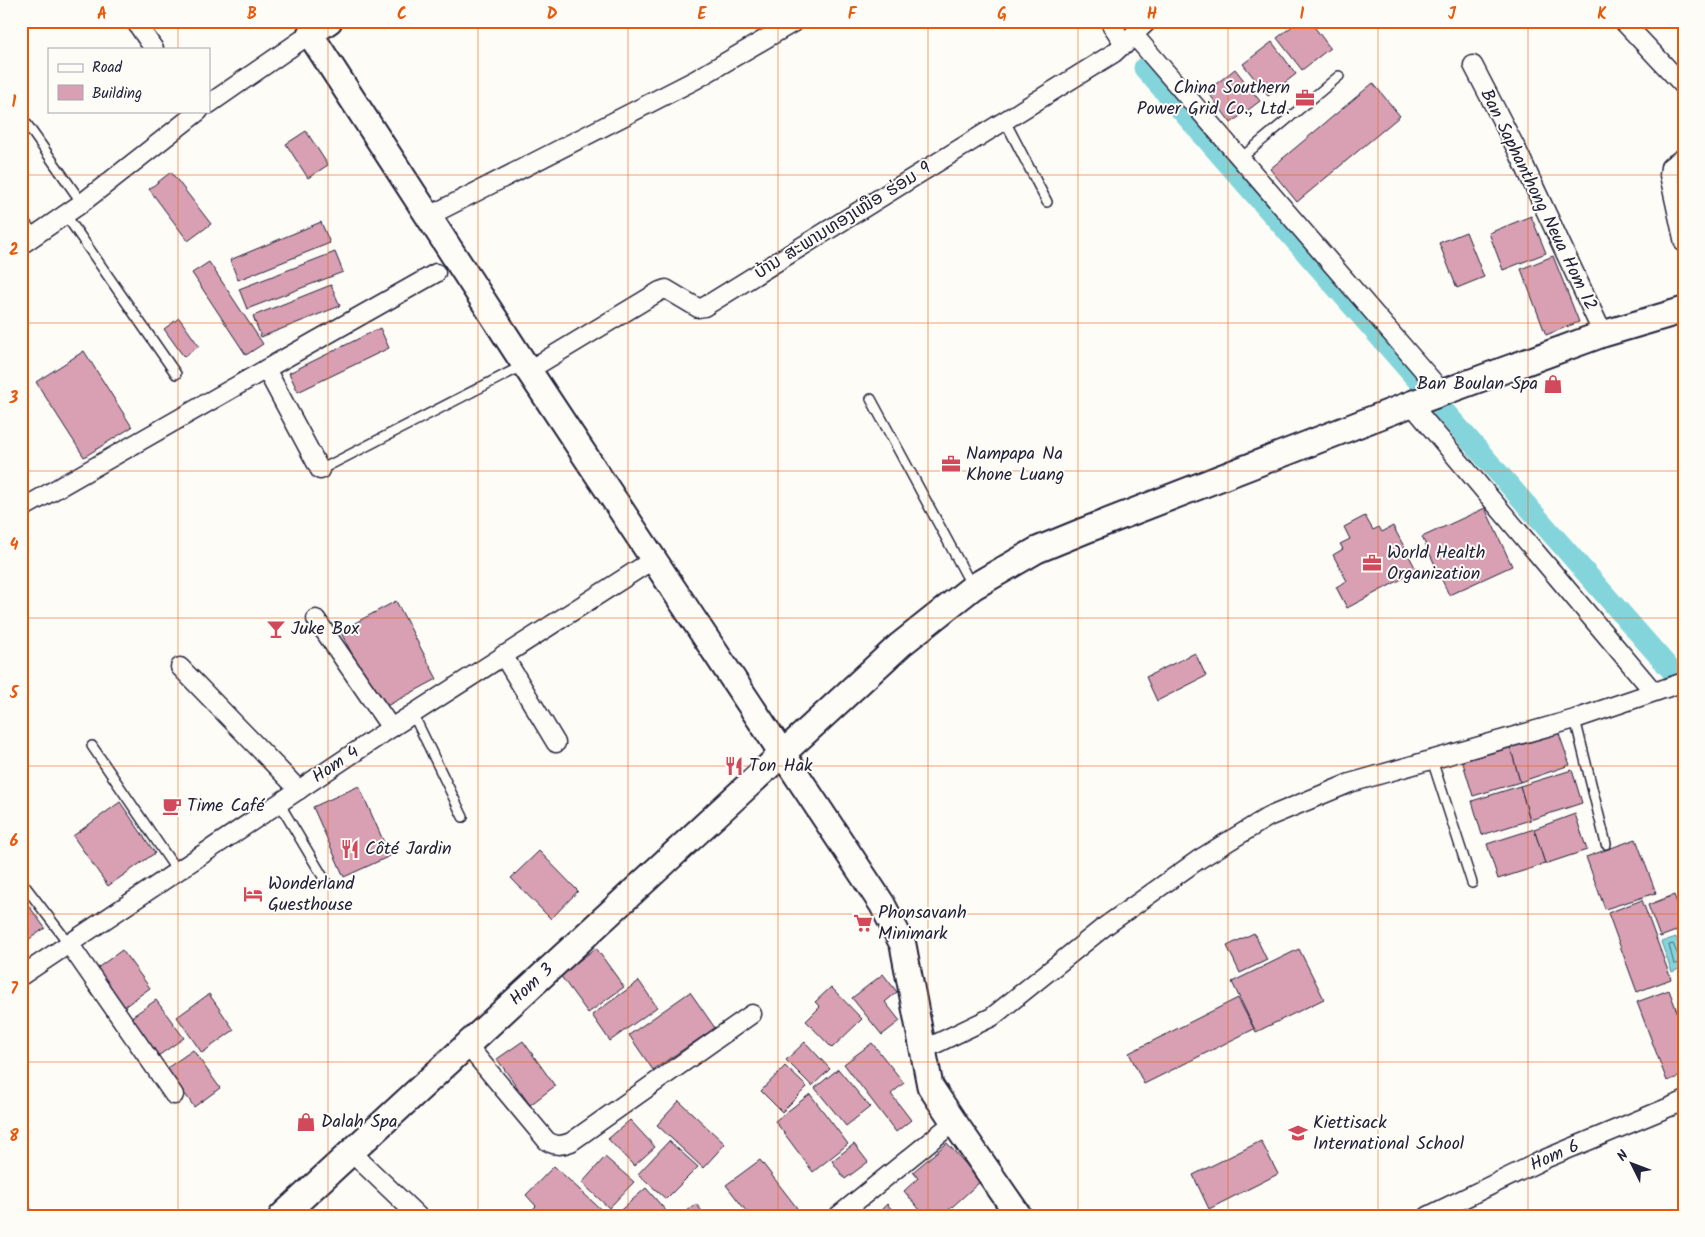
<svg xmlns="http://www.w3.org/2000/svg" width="1705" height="1237" font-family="Kalam,'Noto Sans Lao',sans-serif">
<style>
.water{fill:#84d5db;stroke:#5d8d9b}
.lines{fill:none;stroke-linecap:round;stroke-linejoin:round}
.shore{stroke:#496a7b;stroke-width:1}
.canal{stroke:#84d5db;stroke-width:21}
.building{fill:#d8a0b2;stroke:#22223b}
.lane-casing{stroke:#22223b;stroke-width:12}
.street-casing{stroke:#22223b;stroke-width:21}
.secondary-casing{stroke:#22223b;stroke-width:29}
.lane{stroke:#fdfcf7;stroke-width:9}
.street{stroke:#fdfcf7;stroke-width:18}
.secondary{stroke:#fdfcf7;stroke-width:25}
.grid{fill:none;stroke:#e8590c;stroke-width:1;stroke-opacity:0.55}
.labels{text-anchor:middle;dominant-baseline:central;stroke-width:4;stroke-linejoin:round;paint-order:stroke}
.poi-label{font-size:18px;fill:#22223b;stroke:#fdfcf7;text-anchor:start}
.street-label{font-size:18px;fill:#22223b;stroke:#fdfcf7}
.neatline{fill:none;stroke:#e8590c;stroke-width:2}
.grid-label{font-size:16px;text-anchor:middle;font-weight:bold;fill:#e8590c}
</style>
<rect width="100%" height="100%" fill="#fdfcf7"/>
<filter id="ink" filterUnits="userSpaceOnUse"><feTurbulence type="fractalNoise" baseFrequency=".02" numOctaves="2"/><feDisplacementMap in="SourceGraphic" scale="10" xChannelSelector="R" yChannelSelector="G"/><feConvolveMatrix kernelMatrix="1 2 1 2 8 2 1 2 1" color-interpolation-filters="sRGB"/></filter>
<g filter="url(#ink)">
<polygon class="water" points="1676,937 1684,958 1684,967 1672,972 1661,942"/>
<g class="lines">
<polyline class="shore" points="1684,957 1678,955 1673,944 1669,945 1674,964 1684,963"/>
<polyline class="canal" points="1144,68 1671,670"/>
</g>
<g class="building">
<polygon points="1299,21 1310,21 1330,48 1302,70 1277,38"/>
<polygon points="1272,42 1296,74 1268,96 1243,64"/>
<polygon points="1235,69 1260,101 1231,123 1207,91"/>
<polygon points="1373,83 1400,116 1297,202 1270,169"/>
<polygon points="306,131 328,165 308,178 286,144"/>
<polygon points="171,172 211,224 188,241 149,189"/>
<polygon points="1531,216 1546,253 1503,270 1489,233"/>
<polygon points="321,222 330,243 238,280 230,260"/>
<polygon points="1466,232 1484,277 1457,288 1439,243"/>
<polygon points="335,252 343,272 247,309 239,289"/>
<polygon points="1553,256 1579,322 1546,335 1521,269"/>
<polygon points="209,262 263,344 246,355 192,273"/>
<polygon points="331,285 340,306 261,337 253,316"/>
<polygon points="179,318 199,346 184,357 164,329"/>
<polygon points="380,328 389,348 298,392 289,373"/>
<polygon points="84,351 132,427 84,457 36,382"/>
<polygon points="1485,508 1512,566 1449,595 1422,537"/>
<polygon points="1365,516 1373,530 1379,527 1382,532 1393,526 1417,571 1347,608 1336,587 1347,581 1333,555 1343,549 1340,544 1350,539 1344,527"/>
<polygon points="396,601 437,679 381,709 340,631"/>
<polygon points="1195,653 1206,676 1157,701 1146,677"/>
<polygon points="1558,731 1570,765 1520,782 1510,746"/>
<polygon points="1510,746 1520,782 1473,796 1462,760"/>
<polygon points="1572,770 1582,803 1530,820 1520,786"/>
<polygon points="359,786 390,856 344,877 313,807"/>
<polygon points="1520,786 1530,820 1482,835 1472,801"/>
<polygon points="120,802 155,853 108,886 73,836"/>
<polygon points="1575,814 1587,850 1545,864 1534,829"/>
<polygon points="1534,829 1545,864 1498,879 1487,844"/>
<polygon points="1636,839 1656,893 1605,909 1586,857"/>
<polygon points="539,851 578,891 551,919 511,878"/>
<polygon points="21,895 45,928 21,945"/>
<polygon points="1674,895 1684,920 1684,928 1660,937 1648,905"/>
<polygon points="1642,900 1671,979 1637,992 1608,913"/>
<polygon points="1254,933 1267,960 1240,973 1227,946"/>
<polygon points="596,948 624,987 588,1013 560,975"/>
<polygon points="1299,949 1324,999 1256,1032 1232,982"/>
<polygon points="122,950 150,988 124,1007 96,969"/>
<polygon points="883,974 897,992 885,1002 900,1021 882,1035 852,998"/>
<polygon points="639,981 657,1007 610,1041 592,1015"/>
<polygon points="831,987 862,1019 832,1048 806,1021 820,1007 815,1002"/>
<polygon points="1669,990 1684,1030 1684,1075 1667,1081 1637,1002"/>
<polygon points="690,992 715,1028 653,1070 629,1035"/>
<polygon points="209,994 234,1030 202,1053 177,1017"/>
<polygon points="1238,998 1254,1029 1144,1084 1129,1053"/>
<polygon points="156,1000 184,1038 158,1056 130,1018"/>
<polygon points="523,1041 555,1086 530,1105 497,1059"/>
<polygon points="805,1042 830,1069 812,1086 786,1060"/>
<polygon points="872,1043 904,1083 891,1094 911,1120 896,1132 844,1064"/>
<polygon points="193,1050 220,1088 194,1107 167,1068"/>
<polygon points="785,1066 807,1087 782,1112 761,1091"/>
<polygon points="838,1069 870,1107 846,1126 815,1088"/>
<polygon points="810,1094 848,1144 813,1172 775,1121"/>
<polygon points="679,1101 725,1144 703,1168 657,1125"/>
<polygon points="630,1120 655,1147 634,1166 608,1139"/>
<polygon points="669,1141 698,1167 666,1199 638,1174"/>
<polygon points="1261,1141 1278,1174 1209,1209 1193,1175"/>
<polygon points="947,1143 981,1181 942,1216 925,1216 904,1191 918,1178 913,1172"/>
<polygon points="854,1144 868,1162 845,1179 832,1161"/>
<polygon points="605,1157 634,1182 609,1208 582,1183"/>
<polygon points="760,1160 797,1208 786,1216 750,1216 726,1185"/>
<polygon points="554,1166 608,1216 526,1216 536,1206 526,1195"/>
<polygon points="646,1188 667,1212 663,1216 615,1215"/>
<polygon points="696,1204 706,1216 681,1216"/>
<polygon points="887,1204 898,1216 875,1216"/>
</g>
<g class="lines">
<g class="lane-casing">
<g id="lane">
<polyline points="21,116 82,203"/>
<polyline points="1005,121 1047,202"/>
<polyline points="1241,158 1339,76"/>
<polyline points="65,214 176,374"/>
<polyline points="21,217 34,235"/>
<polyline points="871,399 972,586"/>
<polyline points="320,470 522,366"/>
<polyline points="413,714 463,817"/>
<polyline points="1575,719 1606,844"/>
<polyline points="92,746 177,871"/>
<polyline points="1432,760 1472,883"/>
<polyline points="279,803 326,882"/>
<polyline points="21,881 70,945"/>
</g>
</g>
<g class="street-casing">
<g id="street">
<polyline points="135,21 154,49"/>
<polyline points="1109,21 1125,45"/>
<polyline points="1623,21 1684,86"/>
<polyline points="1134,35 1443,393"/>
<polyline points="1473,65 1519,154 1603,334"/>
<polyline points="209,104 310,34"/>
<polyline points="1684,157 1670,167 1669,175 1684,243"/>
<polyline points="429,216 695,80 796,21"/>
<polyline points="21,245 82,203 199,111"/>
<polyline points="266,369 436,273"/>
<polyline points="529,370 660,291 666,289 698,308 704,307 1114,53 1148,21"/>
<polyline points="1411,404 1653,691"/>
<polyline points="21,509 266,369 320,470"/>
<polyline points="316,619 391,728"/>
<polyline points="503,655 556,743"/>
<polyline points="180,667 299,790"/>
<polyline points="70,945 174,1095"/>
<polyline points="21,976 391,728 654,559"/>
<path d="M 467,1045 L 547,1141 C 555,1146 561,1146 571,1142 L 752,1014"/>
<polyline points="923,1050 992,1017 1104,927 1198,860 1268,817 1350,783 1575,719 1684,682"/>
<polyline points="351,1152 418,1216"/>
<polyline points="21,1212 23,1216"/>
<polyline points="838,1216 954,1122"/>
<polyline points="1428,1216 1547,1158 1684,1101"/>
</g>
</g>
<g class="secondary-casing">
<g id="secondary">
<polyline points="329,21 310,34 525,365 882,904 903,945 930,1086 954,1122 1019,1216"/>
<polyline points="282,1216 900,645 973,587 1037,550 1086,530 1411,404 1603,334 1684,310"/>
</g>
</g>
<use href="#lane" class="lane"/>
<use href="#street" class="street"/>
<use href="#secondary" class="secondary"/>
</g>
</g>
<path class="grid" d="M 178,21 L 178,49M 328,21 L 328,1216M 478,21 L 478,1216M 628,21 L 628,1216M 778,21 L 778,1216M 928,21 L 928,1216M 1078,21 L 1078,1216M 1228,21 L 1228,1216M 1378,21 L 1378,1216M 1528,21 L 1528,1216M 178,111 L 178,1216M 21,175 L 1684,175M 21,323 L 1684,323M 21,471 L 1684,471M 21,618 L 1684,618M 21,766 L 1684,766M 21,914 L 1684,914M 21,1062 L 1684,1062"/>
<defs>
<g id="office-bare" transform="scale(1.5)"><path d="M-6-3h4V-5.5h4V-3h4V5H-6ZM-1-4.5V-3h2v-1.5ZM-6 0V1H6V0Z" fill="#d1495b" stroke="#fdfcf7" stroke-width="2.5" paint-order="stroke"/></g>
<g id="shop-bare" transform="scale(1.5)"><path d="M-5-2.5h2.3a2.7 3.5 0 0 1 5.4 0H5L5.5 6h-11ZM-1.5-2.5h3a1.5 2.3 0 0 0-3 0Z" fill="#d1495b" stroke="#fdfcf7" stroke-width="2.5" paint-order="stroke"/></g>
<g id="bar-bare" transform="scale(1.5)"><path d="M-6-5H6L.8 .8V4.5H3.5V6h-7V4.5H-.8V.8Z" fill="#d1495b" stroke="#fdfcf7" stroke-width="2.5" paint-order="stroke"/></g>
<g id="restaurant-bare" transform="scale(1.5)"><path d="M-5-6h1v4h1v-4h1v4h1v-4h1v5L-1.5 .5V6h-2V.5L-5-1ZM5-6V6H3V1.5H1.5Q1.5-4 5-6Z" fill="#d1495b" stroke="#fdfcf7" stroke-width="2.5" paint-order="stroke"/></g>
<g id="cafe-bare" transform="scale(1.5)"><path d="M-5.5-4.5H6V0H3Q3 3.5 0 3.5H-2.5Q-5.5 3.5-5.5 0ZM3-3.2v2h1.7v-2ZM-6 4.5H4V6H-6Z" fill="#d1495b" stroke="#fdfcf7" stroke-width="2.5" paint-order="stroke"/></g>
<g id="hotel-bare" transform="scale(1.5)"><path d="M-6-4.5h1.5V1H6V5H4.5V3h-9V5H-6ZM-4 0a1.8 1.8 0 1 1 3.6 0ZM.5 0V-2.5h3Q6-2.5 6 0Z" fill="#d1495b" stroke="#fdfcf7" stroke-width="2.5" paint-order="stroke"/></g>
<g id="supermarket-bare" transform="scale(1.5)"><path d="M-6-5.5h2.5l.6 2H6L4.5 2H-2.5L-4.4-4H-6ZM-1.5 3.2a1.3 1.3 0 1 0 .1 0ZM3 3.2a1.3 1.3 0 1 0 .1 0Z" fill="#d1495b" stroke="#fdfcf7" stroke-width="2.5" paint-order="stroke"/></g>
<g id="school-bare" transform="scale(1.5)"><path d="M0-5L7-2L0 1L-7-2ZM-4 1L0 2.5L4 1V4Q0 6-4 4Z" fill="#d1495b" stroke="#fdfcf7" stroke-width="2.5" paint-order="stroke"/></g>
</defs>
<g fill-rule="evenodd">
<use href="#office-bare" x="1305" y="98"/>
<use href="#shop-bare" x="1553" y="384"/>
<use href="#office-bare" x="951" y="464"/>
<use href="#office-bare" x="1372" y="563"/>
<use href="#bar-bare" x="276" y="629"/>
<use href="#restaurant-bare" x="734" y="766"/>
<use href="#cafe-bare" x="172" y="806"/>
<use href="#restaurant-bare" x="350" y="849"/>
<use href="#hotel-bare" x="253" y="894"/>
<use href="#supermarket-bare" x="863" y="923"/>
<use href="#shop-bare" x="306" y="1122"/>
<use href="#school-bare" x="1298" y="1133"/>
</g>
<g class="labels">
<g class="poi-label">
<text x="1290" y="88" text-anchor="end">China Southern<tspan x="1290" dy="21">Power Grid Co., Ltd.</tspan></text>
<text x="1538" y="384" text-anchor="end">Ban Boulan Spa</text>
<text x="966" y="454">Nampapa Na<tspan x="966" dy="21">Khone Luang</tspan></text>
<text x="1387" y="553">World Health<tspan x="1387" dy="21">Organization</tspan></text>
<text x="291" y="629">Juke Box</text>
<text x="749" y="766">Ton Hak</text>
<text x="187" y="806">Time Café</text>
<text x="365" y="849">Côté Jardin</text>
<text x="268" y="884">Wonderland<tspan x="268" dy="21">Guesthouse</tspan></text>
<text x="878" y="913">Phonsavanh<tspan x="878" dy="21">Minimark</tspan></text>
<text x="321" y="1122">Dalah Spa</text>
<text x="1313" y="1123">Kiettisack<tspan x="1313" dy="21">International School</tspan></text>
</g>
<g class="street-label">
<text transform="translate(1538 200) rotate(64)">Ban Saphanthong Neua Hom 12</text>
<text transform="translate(843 221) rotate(-32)">ບ້ານ ສະພານທອງເໜືອ ຮ່ອມ 9</text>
<text transform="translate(336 765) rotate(-34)">Hom 4</text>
<text transform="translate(532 985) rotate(-43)">Hom 3</text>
<text transform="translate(1555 1156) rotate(-24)">Hom 6</text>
</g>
</g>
<rect width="1705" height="1237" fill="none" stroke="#fdfcf7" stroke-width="55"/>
<rect x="48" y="48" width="162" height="65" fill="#fdfcf7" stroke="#a5a5ac"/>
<rect x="58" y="64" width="25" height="8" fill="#fdfcf7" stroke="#a5a5ac"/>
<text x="92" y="72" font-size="15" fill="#22223b">Road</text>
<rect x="58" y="85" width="25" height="15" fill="#d8a0b2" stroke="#a5a5ac"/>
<text x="92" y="98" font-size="15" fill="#22223b">Building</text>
<g transform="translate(1632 1164) rotate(312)" stroke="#fdfcf7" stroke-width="4" paint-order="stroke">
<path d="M0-4L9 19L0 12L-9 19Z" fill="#22223b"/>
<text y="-8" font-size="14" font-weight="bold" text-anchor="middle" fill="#22223b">N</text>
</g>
<rect x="28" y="28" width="1650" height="1182" class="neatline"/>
<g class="grid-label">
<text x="102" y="19">A</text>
<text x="252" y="19">B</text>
<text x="402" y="19">C</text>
<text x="552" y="19">D</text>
<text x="702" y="19">E</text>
<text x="852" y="19">F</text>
<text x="1002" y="19">G</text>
<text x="1152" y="19">H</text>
<text x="1302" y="19">I</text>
<text x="1452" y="19">J</text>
<text x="1602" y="19">K</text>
<text x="14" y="107">1</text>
<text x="14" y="255">2</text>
<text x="14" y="403">3</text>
<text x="14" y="550">4</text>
<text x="14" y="698">5</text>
<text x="14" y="846">6</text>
<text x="14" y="994">7</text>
<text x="14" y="1141">8</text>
</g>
</svg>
